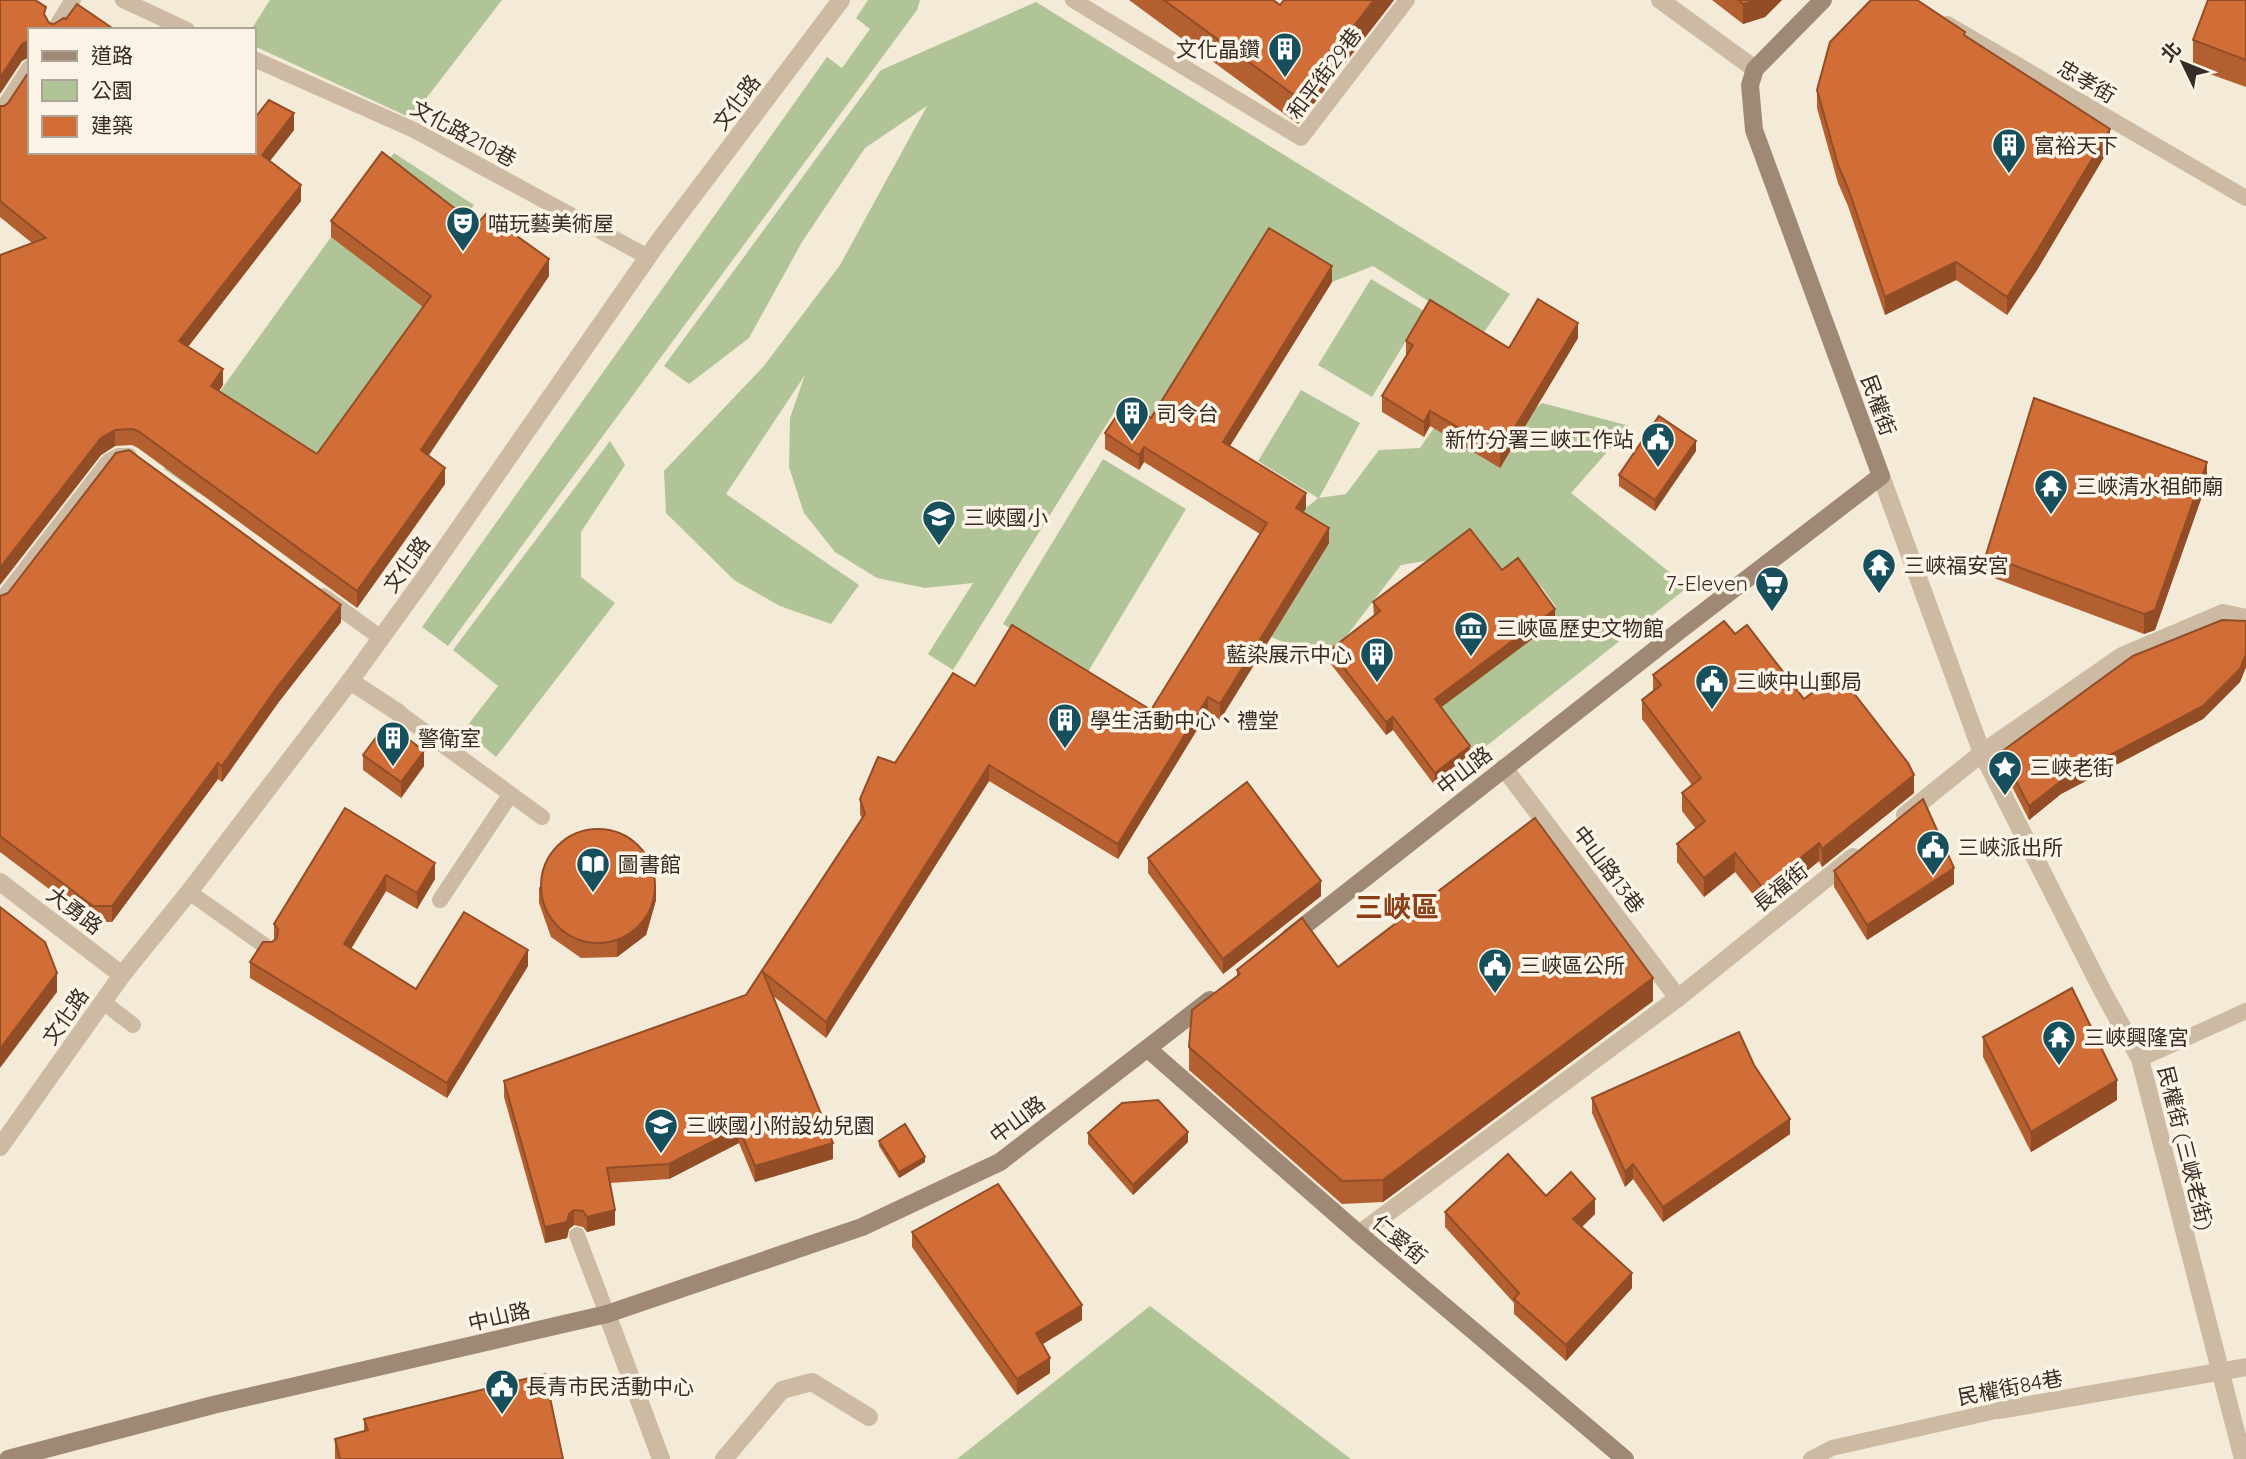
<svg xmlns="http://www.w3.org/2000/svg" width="2246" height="1459" font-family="Quicksand,'Noto Sans TC',sans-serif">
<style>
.green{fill:#b0c497}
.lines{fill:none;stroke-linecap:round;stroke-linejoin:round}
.lane{stroke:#cdbaa3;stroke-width:16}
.street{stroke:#cdbaa3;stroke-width:18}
.secondary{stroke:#a08974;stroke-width:18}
.wall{fill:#b45f30}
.shaded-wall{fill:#924d27}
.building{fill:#d16e38;stroke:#924d27;stroke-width:2}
.labels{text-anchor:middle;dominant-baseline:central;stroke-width:7;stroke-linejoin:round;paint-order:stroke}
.poi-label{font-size:21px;fill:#372d26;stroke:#fbf3e5;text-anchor:start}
.street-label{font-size:21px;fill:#372d26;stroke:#fbf3e5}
.district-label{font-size:28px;font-weight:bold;fill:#8d4017;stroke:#fbf3e5}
</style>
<rect width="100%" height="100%" fill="#f4ead8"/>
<g class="green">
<polygon points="270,0 502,0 411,118 254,46 254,30 251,30"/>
<polygon points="868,0 920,0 917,10 448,646 422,627 827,57 842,68 870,29 856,18"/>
<polygon points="1036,2 1510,294 1482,335 1373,266 1332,282 1269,244 1158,423 1126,417 1115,411 953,670 928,654 973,583 925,588 877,578 835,552 804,513 789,467 790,418 805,375 726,494 859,585 831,624 780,606 734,580 666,513 664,471 763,367 840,265 927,106 865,148 802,242 749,338 689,384 664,366 881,70"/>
<polygon points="394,153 474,205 458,227 382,169"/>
<polygon points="331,237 433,310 315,472 245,425 198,493 164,469"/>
<polygon points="1371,279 1424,311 1372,397 1318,365"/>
<polygon points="1301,390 1360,423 1319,498 1346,494 1379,450 1420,448 1440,419 1506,432 1542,403 1630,426 1571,493 1688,587 1470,759 1435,712 1556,607 1541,586 1534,591 1502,583 1448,557 1401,565 1328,660 1271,637 1296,523 1306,508 1318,498 1258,461"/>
<polygon points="610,441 625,465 581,532 581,577 615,603 496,757 464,730 498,686 453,650"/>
<polygon points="1103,459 1186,509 1086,675 1003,624"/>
<polygon points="1150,1306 1351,1459 957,1459"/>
</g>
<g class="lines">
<g class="lane">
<polyline points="123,0 187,30"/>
<polyline points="1073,0 1301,138 1407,0"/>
<polyline points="1947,24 2246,198"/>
<polyline points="54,30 73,0"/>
<polyline points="254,59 414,130 648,257"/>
<polyline points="0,113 30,67"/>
<polyline points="323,596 381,638"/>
<polyline points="0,602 109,461 119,456 129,456"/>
<polyline points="399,713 542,817"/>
<polyline points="189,892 268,948"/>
<polyline points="440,900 510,795"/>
<polyline points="103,1002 133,1025"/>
<polyline points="2140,1059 2246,1011"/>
<polyline points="577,1235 607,1314"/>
<polyline points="1811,1459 1832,1448 2000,1410"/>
</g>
<g class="street">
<polyline points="1660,0 1755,69"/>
<polyline points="1881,476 1982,753 2103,992 2140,1059 2243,1459"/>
<polyline points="350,681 399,713"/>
<polyline points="1504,768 1678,998"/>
<polyline points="1905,815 1982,753 2122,656 2223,613 2246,618"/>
<polyline points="0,882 122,975"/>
<polyline points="0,1147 122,975 189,892 350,681 428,573 659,241 841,0"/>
<polyline points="1359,1234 1678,998 1853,857"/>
<polyline points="607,1314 661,1459"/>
<polyline points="2000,1410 2246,1367"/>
<polyline points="724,1459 782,1390 812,1382 869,1417"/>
</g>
<g class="secondary">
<polyline points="1290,937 1679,631 1881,476 1754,130 1750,85 1755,69 1823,0"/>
<polyline points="1148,1049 1359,1234 1625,1459"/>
<polyline points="8,1459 213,1405 607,1314 862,1227 1000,1162 1210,1000"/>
</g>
</g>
<g class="wall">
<polygon points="1129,0 1273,0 1280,5 1284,0 1394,0 1298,124"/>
<polygon points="1712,0 1782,0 1765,17 1743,24"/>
<polygon points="2246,0 2246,87 2193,68 2193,40"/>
<polygon points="1965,36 2110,147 2037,270 2007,315 1956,280 1885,315 1848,206 1838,183 1817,108 1817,90"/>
<polygon points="0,106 294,130 270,161 301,201 188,347 223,385 219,391 317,454 423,307 331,237 331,221 476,225 549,276 428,455 445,484 357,608 138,448 132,445 115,446 101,455 0,585 0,256 32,243 0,217"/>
<polygon points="1332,282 1230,446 1306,508 1304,512 1329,543 1220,720 1208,712 1118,859 989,781 826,1038 772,995 833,1159 755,1182 739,1143 669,1179 610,1183 615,1225 587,1232 583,1227 574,1225 569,1229 567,1238 545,1243 504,1097 504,1081 746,995 862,819 860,814 860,799 895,763 975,686 1151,710 1260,534 1144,462 1139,470 1105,449 1105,433 1151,418"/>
<polygon points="1578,338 1500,468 1430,426 1424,437 1382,412 1382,396 1406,356 1406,341 1509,348"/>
<polygon points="1696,451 1655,511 1619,486 1619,475"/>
<polygon points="2207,482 2155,630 2144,634 1986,575 1986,555"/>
<polygon points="1502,570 1555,622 1441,707 1470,759 1435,786 1393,730 1386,735 1330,663 1330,650 1374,616 1373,602"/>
<polygon points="0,596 341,622 278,703 222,782 218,779 112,922 93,922 0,852"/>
<polygon points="2246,621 2246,667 2240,682 2203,719 2061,794 2029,820 2001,765 2001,752"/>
<polygon points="1735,634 1804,699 1914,793 1822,867 1819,861 1763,907 1735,872 1704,897 1677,862 1677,844 1696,829 1682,811 1682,793 1692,785 1642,719 1642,700 1653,691 1653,675"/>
<polygon points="363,755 424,766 401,798 363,770"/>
<polygon points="345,808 435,879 417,909 386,891 351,949 416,989 528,966 447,1098 250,978 250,962 274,940 274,924"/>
<polygon points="1148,858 1321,896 1223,974 1148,873"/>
<polygon points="1834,871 1954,884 1867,940 1834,887"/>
<polygon points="539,887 656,900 646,935 617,957 581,958 551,937 539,903"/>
<polygon points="1338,967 1653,1001 1383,1202 1342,1204 1189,1070 1189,1047 1237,976 1237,970"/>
<polygon points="1983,1037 2117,1100 2031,1152 1983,1057"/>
<polygon points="1754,1065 1790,1134 1663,1222 1633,1179 1625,1187 1592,1113 1592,1098"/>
<polygon points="1088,1133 1188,1142 1133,1195 1088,1144"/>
<polygon points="879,1141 925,1162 899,1178 879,1146"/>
<polygon points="1546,1196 1595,1214 1582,1227 1632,1288 1566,1361 1514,1314 1514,1303 1445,1227 1445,1212"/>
<polygon points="912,1232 1082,1320 1043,1344 1050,1373 1017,1395 912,1247"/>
<polygon points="364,1419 563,1459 335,1459 335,1439 364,1431"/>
</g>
<g class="shaded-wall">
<polygon points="1374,0 1394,0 1298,124 1298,98"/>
<polygon points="1757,0 1782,0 1765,17 1743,24 1743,4"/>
<polygon points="30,40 30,57 22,61 0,94 0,78 22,44"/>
<polygon points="294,113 294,130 262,171 262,155"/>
<polygon points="2110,129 2110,147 2037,270 2007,315 2007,297"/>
<polygon points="301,185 301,201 179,358 179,341"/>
<polygon points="549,259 549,276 421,467 421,450"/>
<polygon points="1956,262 1956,280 1885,315 1885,297"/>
<polygon points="1332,266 1332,282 1223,457 1223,442"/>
<polygon points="1578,323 1578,338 1500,468 1500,452"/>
<polygon points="223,369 223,385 211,403 211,386"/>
<polygon points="1430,411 1430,426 1424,437 1424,422"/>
<polygon points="115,430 115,446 101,455 0,585 0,568 101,438"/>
<polygon points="1696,441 1696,451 1655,511 1655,500"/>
<polygon points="1144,447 1144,462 1139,470 1139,455"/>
<polygon points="2207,462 2207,482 2155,630 2144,634 2144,614"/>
<polygon points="445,468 445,484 357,608 357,591"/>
<polygon points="1306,493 1306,508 1296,523 1296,508"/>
<polygon points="1329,528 1329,543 1220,720 1220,704"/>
<polygon points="341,605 341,622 278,703 222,782 222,766 278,686"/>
<polygon points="1555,609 1555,622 1435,712 1435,699"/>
<polygon points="2246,654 2246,667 2240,682 2203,719 2061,794 2029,820 2029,806 2061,781"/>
<polygon points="1208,697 1208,712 1118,859 1118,844"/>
<polygon points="1393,717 1393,730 1386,735 1386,722"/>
<polygon points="1470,746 1470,759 1435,786 1435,773"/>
<polygon points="424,751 424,766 401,798 401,782"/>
<polygon points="218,763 218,779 112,922 112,906"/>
<polygon points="989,765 989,781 826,1038 826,1022"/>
<polygon points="1914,775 1914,793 1822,867 1822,849"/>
<polygon points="1819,843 1819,861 1763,907 1763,888"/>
<polygon points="1735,853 1735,872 1704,897 1704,878"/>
<polygon points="435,863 435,879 417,909 417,893"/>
<polygon points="1954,868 1954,884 1867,940 1867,925"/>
<polygon points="386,875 386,891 344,960 344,944"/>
<polygon points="1321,881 1321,896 1223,974 1223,959"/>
<polygon points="656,885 656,900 646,935 617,957 617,942"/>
<polygon points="528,950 528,966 447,1098 447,1083"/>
<polygon points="57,973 57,992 0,1068 0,1049"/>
<polygon points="1653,978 1653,1001 1383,1202 1383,1180"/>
<polygon points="2117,1080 2117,1100 2031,1152 2031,1132"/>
<polygon points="1790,1119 1790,1134 1663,1222 1663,1207"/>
<polygon points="739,1128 739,1143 669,1179 669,1164"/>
<polygon points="1188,1132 1188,1142 1133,1195 1133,1185"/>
<polygon points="833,1143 833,1159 755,1182 755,1166"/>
<polygon points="925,1157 925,1162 899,1178 899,1172"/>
<polygon points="1633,1164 1633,1179 1625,1187 1625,1172"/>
<polygon points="1595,1199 1595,1214 1573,1235 1573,1219"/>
<polygon points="574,1210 574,1225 569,1229 567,1238 545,1243 545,1227"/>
<polygon points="615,1210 615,1225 587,1232 587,1217"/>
<polygon points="1632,1273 1632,1288 1566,1361 1566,1345"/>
<polygon points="1082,1305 1082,1320 1036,1348 1036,1333"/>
<polygon points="1050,1358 1050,1373 1017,1395 1017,1379"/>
</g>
<g class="building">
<polygon points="0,0 35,0 46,7 44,14 49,23 54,24 64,18 66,19 77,4 115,30 30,30 30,40 22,44 0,78"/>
<polygon points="1164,0 1273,0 1280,5 1284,0 1374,0 1298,98"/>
<polygon points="1738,0 1757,0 1743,4"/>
<polygon points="1871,0 1917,0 1965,32 1964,35 2110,129 2037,251 2007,297 1956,262 1885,297 1848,188 1838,165 1817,90 1830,42"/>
<polygon points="2208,0 2246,0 2246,60 2193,40"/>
<polygon points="30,70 30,152 254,152 254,119 269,100 294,113 262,155 301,185 179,341 223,369 211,386 317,454 431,296 331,221 382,152 476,225 486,214 549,259 421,450 445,468 357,591 138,431 132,429 115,430 101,438 0,568 0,255 46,238 0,201 0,106 4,106 8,103"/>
<polygon points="1269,228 1332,266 1223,442 1306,493 1296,508 1329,528 1220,704 1208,697 1118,844 989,765 826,1022 763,972 833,1143 755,1166 739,1128 669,1164 607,1168 615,1210 587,1217 583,1211 574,1210 569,1214 567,1222 545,1227 504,1081 746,995 865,814 860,799 878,757 895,763 953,673 975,686 1012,625 1151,710 1267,523 1144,447 1139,455 1105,433 1126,402 1151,418"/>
<polygon points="1538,299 1578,323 1500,452 1430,411 1424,422 1382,396 1413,345 1406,341 1430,300 1509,348"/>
<polygon points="2034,398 2207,462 2155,610 2144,614 1986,555"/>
<polygon points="1659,416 1696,441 1655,500 1619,475"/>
<polygon points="129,450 341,605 278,686 222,766 218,763 112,906 93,906 0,836 0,596 8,593 116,453"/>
<polygon points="1470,529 1502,570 1518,558 1555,609 1435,699 1470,746 1435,773 1393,717 1386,722 1330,650 1380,611 1373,602"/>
<polygon points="2222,620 2246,621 2246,654 2240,669 2203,706 2061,781 2029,806 2001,752 2133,656"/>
<polygon points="1724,621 1735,634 1747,625 1804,699 1838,673 1908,763 1914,775 1822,849 1819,843 1763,888 1735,853 1704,878 1677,844 1705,821 1682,793 1701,778 1642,700 1661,685 1653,675"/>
<polygon points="387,723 424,751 401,782 363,755"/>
<polygon points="1247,782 1321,881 1223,959 1148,858"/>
<polygon points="1923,799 1954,868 1867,925 1834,871"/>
<polygon points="345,808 435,863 417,893 386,875 344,944 416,989 464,912 528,950 447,1083 250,962 263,942 272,942 277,938 278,929 274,924"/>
<polygon points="1535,818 1653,978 1383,1180 1342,1181 1189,1047 1192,1010 1240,974 1237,970 1302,918 1338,967"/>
<circle cx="598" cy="886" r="57"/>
<polygon points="0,907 45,942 57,973 0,1049"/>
<polygon points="2072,988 2117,1080 2031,1132 1983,1037"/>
<polygon points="1739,1032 1754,1065 1790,1119 1663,1207 1633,1164 1625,1172 1592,1098"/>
<polygon points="1158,1100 1188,1132 1133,1185 1088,1133 1122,1103"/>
<polygon points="905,1124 925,1157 899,1172 879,1141"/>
<polygon points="1508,1154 1546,1196 1571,1172 1595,1199 1573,1219 1632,1273 1566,1345 1514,1299 1519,1293 1445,1212"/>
<polygon points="998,1184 1082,1305 1036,1333 1050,1358 1017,1379 912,1232"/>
<polygon points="545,1374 563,1459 340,1459 335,1439 368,1430 364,1419"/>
</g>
<defs>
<g id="building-pin" transform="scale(1.75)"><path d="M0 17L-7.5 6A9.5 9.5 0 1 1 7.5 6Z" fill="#17505c" stroke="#fbf3e5"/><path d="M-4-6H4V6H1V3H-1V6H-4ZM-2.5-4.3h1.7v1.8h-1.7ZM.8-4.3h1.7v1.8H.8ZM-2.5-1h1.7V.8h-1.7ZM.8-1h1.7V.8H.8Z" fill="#fff"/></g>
<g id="theatre-pin" transform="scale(1.75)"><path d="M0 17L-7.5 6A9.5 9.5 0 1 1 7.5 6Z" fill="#17505c" stroke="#fbf3e5"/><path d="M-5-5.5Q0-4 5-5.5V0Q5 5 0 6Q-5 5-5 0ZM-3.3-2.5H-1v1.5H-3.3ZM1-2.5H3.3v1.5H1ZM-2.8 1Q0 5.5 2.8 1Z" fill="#fff"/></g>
<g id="civic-pin" transform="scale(1.75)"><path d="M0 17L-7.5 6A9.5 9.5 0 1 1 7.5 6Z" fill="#17505c" stroke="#fbf3e5"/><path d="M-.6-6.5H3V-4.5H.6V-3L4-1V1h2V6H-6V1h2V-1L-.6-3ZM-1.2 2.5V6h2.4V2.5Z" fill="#fff"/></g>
<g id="temple-pin" transform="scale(1.75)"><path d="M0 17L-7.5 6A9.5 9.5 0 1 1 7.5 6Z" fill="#17505c" stroke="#fbf3e5"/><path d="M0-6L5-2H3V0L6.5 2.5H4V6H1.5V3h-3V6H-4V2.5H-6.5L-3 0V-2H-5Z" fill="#fff"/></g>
<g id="school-pin" transform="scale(1.75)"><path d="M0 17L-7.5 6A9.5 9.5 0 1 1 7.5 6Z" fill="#17505c" stroke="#fbf3e5"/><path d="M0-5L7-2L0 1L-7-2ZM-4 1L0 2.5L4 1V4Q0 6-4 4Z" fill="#fff"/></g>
<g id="supermarket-pin" transform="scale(1.75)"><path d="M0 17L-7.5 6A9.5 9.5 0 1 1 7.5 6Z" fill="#17505c" stroke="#fbf3e5"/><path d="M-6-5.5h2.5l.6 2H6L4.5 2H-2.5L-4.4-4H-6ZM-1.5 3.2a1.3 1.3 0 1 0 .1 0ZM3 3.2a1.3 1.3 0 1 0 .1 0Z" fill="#fff"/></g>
<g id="museum-pin" transform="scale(1.75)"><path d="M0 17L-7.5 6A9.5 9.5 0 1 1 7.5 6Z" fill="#17505c" stroke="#fbf3e5"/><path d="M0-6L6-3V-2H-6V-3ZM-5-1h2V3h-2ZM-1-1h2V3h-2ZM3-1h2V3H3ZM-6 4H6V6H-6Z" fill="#fff"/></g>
<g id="sight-pin" transform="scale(1.75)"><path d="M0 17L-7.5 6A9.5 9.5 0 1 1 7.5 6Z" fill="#17505c" stroke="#fbf3e5"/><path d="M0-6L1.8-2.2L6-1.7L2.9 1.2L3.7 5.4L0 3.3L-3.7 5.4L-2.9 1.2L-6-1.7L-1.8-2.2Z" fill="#fff"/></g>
<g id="library-pin" transform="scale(1.75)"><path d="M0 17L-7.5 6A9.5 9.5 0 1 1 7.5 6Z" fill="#17505c" stroke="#fbf3e5"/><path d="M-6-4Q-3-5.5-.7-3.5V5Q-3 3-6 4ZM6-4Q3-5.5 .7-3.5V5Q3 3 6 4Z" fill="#fff"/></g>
</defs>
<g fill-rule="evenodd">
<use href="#building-pin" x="1285" y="49"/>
<use href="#building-pin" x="2009" y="145"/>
<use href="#theatre-pin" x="463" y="223"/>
<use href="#building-pin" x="1132" y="413"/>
<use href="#civic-pin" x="1658" y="439"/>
<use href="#temple-pin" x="2051" y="486"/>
<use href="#school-pin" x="939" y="517"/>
<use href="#temple-pin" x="1879" y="565"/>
<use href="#supermarket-pin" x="1772" y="583"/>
<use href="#museum-pin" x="1471" y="628"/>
<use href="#building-pin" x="1377" y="654"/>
<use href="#civic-pin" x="1712" y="681"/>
<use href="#building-pin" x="1065" y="720"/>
<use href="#building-pin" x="393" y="738"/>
<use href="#sight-pin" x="2005" y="767"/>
<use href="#civic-pin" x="1933" y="847"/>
<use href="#library-pin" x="593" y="864"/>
<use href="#civic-pin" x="1495" y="965"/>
<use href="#temple-pin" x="2059" y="1037"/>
<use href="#school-pin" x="661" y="1125"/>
<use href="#civic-pin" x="502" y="1386"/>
</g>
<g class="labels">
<g class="poi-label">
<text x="1260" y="49" text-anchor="end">文化晶鑽</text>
<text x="2034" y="145">富裕天下</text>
<text x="488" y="223">喵玩藝美術屋</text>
<text x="1156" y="413">司令台</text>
<text x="1634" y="439" text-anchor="end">新竹分署三峽工作站</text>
<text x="2076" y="486">三峽清水祖師廟</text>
<text x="964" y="517">三峽國小</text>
<text x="1904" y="565">三峽福安宮</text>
<text x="1748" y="583" text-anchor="end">7-Eleven</text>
<text x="1496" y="628">三峽區歷史文物館</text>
<text x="1352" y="654" text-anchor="end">藍染展示中心</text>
<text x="1736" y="681">三峽中山郵局</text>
<text x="1090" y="720">學生活動中心、禮堂</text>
<text x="418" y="738">警衛室</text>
<text x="2030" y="767">三峽老街</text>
<text x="1958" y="847">三峽派出所</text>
<text x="618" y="864">圖書館</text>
<text x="1520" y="965">三峽區公所</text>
<text x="2084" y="1037">三峽興隆宮</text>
<text x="686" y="1125">三峽國小附設幼兒園</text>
<text x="526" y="1386">長青市民活動中心</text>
</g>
<g class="street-label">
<text transform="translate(1324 73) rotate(-53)">和平街29巷</text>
<text transform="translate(2087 81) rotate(30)">忠孝街</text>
<text transform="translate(736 102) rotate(-53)">文化路</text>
<text transform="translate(464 133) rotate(28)">文化路210巷</text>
<text transform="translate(1879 405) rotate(70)">民權街</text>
<text transform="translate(406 564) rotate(-54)">文化路</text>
<text transform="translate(1464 770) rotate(-38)">中山路</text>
<text transform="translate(1609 869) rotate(53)">中山路13巷</text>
<text transform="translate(1780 887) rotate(-39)">長福街</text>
<text transform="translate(75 910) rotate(37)">大勇路</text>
<text transform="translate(65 1016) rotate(-55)">文化路</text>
<text transform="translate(1017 1119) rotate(-37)">中山路</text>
<text transform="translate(2186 1148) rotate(76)">民權街 (三峽老街)</text>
<text transform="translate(1400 1239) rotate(40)">仁愛街</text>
<text transform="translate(499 1316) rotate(-13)">中山路</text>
<text transform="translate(2010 1387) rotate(-11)">民權街84巷</text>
</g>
<g class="district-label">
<text x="1397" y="906">三峽區</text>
</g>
</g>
<rect x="28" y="28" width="228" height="126" fill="#fbf3e5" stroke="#ada499" stroke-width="2"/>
<rect x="42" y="51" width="35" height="10" fill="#a08974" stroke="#ada499" stroke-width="2"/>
<text x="91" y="63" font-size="21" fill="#372d26">道路</text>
<rect x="42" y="80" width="35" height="21" fill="#b0c497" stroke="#ada499" stroke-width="2"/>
<text x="91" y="98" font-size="21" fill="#372d26">公園</text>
<rect x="42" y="116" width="35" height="21" fill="#d16e38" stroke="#ada499" stroke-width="2"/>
<text x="91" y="133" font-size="21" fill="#372d26">建築</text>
<g transform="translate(2183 63) rotate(313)" stroke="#fbf3e5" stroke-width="5" paint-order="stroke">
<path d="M0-5L12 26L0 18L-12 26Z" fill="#372d26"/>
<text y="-10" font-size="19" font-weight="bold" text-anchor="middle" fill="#372d26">北</text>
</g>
</svg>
